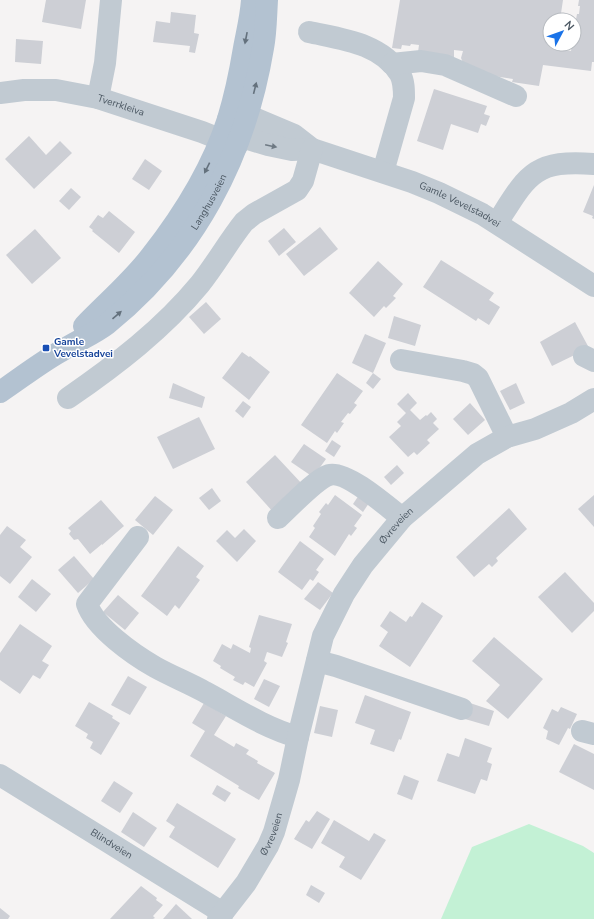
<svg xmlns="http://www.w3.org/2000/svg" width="594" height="919" font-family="'Nunito Sans',sans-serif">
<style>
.green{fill:#c3f1d5}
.building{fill:#cdcfd5}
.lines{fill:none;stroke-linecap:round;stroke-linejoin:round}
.minor{stroke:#c1cad2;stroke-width:22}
.major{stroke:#b3c2d1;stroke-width:22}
.oneway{fill:#64717d}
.oneway2{fill:#6e7983}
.transit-dot{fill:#1a4fb4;stroke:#fff;stroke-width:1.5}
.labels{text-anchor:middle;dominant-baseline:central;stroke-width:3;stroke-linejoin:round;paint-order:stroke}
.street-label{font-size:10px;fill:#4a5661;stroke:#fff}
.transit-label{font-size:10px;font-weight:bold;fill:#164399;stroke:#fff;text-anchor:start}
</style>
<rect width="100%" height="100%" fill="#f5f3f3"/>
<polygon class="green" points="529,824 583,846 594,853 594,919 441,919 472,847"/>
<g class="building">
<polygon points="46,0 86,0 81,29 42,22"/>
<polygon points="400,0 563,0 560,20 550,20 550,44 561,44 561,49 571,51 572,44 574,44 575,40 576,33 574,32 574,30 577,14 579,14 580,6 578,6 579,0 594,0 594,62 592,62 591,71 543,65 539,86 512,82 513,79 467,72 461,58 463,51 454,50 454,58 418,52 419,45 411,44 410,46 402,45 401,49 392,48"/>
<polygon points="171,12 196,15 194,33 199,34 195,53 189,52 190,46 153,42 156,21 170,23"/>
<polygon points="16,39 43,41 41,64 15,62"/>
<polygon points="434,89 487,106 484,114 490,116 486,126 481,124 478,133 451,124 443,150 417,141"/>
<polygon points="29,136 46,155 60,141 72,153 34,189 5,159"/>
<polygon points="145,159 162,171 149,190 132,179"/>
<polygon points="594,185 594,219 592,218 593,216 583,212"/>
<polygon points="71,188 81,197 69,210 59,201"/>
<polygon points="109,211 135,232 119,253 92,231 93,230 89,227 98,215 103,218"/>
<polygon points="320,227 338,249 304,276 286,254"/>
<polygon points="284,228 296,242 279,256 268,241"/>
<polygon points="35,229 61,258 32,284 6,255"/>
<polygon points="441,260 494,293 489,300 500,307 489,325 478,318 476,321 423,287"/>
<polygon points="378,261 403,284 393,296 396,298 386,308 384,306 374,317 349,293"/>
<polygon points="206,302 221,319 204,334 189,317"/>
<polygon points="394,316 421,325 415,346 388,338"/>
<polygon points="575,322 589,348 552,366 540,342"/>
<polygon points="365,334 386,343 373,373 352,363"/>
<polygon points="242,352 249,357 250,356 270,372 249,400 222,378"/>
<polygon points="337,373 363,391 354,403 357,405 350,414 348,413 341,422 344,423 337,433 335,431 327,443 301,425"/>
<polygon points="373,373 381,379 373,389 366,383"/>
<polygon points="173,383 205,397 202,408 169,398"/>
<polygon points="516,383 525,403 510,410 500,391"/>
<polygon points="408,393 417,403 410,410 420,420 426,415 427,416 431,412 437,419 433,423 439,429 427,440 430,443 417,455 414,452 408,457 389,437 401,426 397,422 406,413 397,404"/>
<polygon points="243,401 251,407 243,418 235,411"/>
<polygon points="470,403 485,420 468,435 453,419"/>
<polygon points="199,417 215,449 173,469 157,437"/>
<polygon points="332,440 341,446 334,457 325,451"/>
<polygon points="304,444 326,459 313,477 291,462"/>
<polygon points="275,455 304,486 274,513 246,482"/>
<polygon points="397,465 404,473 391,485 384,477"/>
<polygon points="212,488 221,501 209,510 199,498"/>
<polygon points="335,495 362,515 354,526 357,528 351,536 349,534 335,556 309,537 315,528 313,526 321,514 319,512 326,503 328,505"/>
<polygon points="359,495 369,503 363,512 353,504"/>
<polygon points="594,495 594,527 578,509"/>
<polygon points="155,496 173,510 153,535 135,520"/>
<polygon points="101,500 124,526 102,545 102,544 90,554 78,539 74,540 69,534 71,531 68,528"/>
<polygon points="509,508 527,529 496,558 498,561 492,567 489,564 474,577 456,557"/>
<polygon points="7,526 26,540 20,547 32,557 10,584 0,576 0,535"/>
<polygon points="244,529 256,541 237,562 216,541 227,530 235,538"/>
<polygon points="300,541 324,559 316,570 319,572 313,581 310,579 302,590 278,572"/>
<polygon points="178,546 204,566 196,577 200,580 179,609 175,605 167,616 141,596"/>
<polygon points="74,556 94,579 78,593 58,570"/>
<polygon points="565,572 594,603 594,611 572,633 538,597"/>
<polygon points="32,579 51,594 36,612 18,597"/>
<polygon points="318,582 333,593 320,610 304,599"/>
<polygon points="118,595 139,613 125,630 103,612"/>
<polygon points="422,602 443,616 410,667 379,646 388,632 380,626 390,611 406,622 410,616 412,617"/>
<polygon points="259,615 292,624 286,642 288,643 282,657 267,652 264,661 267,663 254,687 245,682 243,685 233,680 235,677 220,668 221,666 213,661 222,644 231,649 233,644 250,653 251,648 249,647"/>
<polygon points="20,624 52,646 42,661 49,665 40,679 33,675 20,694 0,680 0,653"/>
<polygon points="494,637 543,679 508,719 486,701 500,685 472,661"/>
<polygon points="128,676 147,687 130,715 111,705"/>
<polygon points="264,679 280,686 269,707 254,699"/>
<polygon points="365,695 411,712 401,740 399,739 394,752 370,744 375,730 355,723"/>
<polygon points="89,702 113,716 112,718 120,723 101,755 90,748 93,742 86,738 88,734 75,726"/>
<polygon points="204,703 226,716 214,735 234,747 236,743 249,750 246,754 258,761 257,763 275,773 259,800 238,788 239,786 190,756 205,731 192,723"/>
<polygon points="470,703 494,711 489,726 465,719"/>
<polygon points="320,706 338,710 332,737 314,733"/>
<polygon points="561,707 577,714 570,729 568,728 559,745 546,739 548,731 543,728 552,709 558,712"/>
<polygon points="465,738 492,748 487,762 492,764 487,781 481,779 475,794 437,781 447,753 459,757"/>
<polygon points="574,744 594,754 594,790 559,772"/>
<polygon points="404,775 419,781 412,800 397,794"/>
<polygon points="114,781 133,793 120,813 101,801"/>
<polygon points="217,785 231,793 225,802 212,794"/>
<polygon points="177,803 236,839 218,868 169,837 175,827 166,821"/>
<polygon points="317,811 330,819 312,849 294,839 306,820 309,822"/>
<polygon points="133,812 157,828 144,847 121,832"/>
<polygon points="334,820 369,841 374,833 386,840 361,880 339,867 345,857 321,843"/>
<polygon points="311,885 325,893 319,903 306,895"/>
<polygon points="141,886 157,898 156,900 163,905 153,916 155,918 153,919 110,919"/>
<polygon points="176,904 192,919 163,919"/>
<polygon points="0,908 10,916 8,919 0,919"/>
</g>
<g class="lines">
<g class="minor">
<path d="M 309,32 C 341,39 381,43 400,74 C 404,81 404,90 404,98 L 383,172"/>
<polyline points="392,64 421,61 445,65 516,96"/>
<path id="s1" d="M 0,93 L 24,90 L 56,90 L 98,98 L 202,132 L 237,146"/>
<polyline points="98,98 105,63 111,0"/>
<path id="s2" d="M 228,119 L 256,119 L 294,135 L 312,149 L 412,182 L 439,193 L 482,214 L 594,286"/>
<polyline points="229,120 248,139 268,145 292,150 312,149"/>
<path d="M 497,223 C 527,176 533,159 594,164"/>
<polyline points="584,356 594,361"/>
<polyline points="401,360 463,371 473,374 478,378 507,437"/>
<path d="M 68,398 C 116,365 163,329 200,284 C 216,264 228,242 244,222 L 254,214 L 297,190 L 303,181 L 312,149"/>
<path d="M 278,518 C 289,508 316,479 329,475 C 346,470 388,507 402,518"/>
<path d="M 138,537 L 87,604 C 95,628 134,655 155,667 C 171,676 189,683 205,692 C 235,708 265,728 298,737"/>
<polyline points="317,661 336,666 462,709"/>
<polyline points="582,731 594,734"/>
<path id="s3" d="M 0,775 L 223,913"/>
<path id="s4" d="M 218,919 L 246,883 L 268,846 L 274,832 L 289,780 L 298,737 L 323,636 L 344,594 L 363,565 L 402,518 L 477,454 L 507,437 L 535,429 L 571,413 L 594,399"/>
</g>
<g class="major">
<path d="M 84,326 C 106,303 131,282 151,256 C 183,215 212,169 228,119 C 235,96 240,72 244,48 C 247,32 251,16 252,0"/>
<path id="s5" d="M 0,392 C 21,378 41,362 63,350 C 77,341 94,334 107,324 C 194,254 245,157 263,48 C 266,33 266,16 267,0"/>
</g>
</g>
<defs><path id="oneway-solid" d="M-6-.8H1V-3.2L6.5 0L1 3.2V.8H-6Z"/></defs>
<g class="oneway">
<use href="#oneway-solid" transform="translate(246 38) rotate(101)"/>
<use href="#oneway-solid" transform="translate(255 88) rotate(-76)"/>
<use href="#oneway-solid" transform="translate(207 168) rotate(116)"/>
<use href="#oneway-solid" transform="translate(117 315) rotate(-41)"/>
</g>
<use class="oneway2" href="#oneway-solid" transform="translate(271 146) rotate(12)"/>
<rect class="transit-dot" x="42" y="344" width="8" height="8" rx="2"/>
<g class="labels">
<g class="street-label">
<text stroke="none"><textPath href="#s1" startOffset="123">Tverrkleiva</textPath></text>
<text stroke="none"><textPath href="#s5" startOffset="287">Langhusveien</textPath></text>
<text stroke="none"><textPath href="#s2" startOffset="250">Gamle Vevelstadvei</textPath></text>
<text stroke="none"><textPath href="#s4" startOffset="439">Øvreveien</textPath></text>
<text stroke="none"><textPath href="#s4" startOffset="101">Øvreveien</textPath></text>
<text stroke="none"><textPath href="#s3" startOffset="131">Blindveien</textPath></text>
</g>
<g class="transit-label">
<text x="54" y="342">Gamle<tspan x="54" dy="12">Vevelstadvei</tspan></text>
</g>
</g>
<g transform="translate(562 32) rotate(49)"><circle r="19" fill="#ffffff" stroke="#b7bbc0"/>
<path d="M0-3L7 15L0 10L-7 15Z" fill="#1a73e8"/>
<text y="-6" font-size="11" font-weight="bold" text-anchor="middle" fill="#4a5661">N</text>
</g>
</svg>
